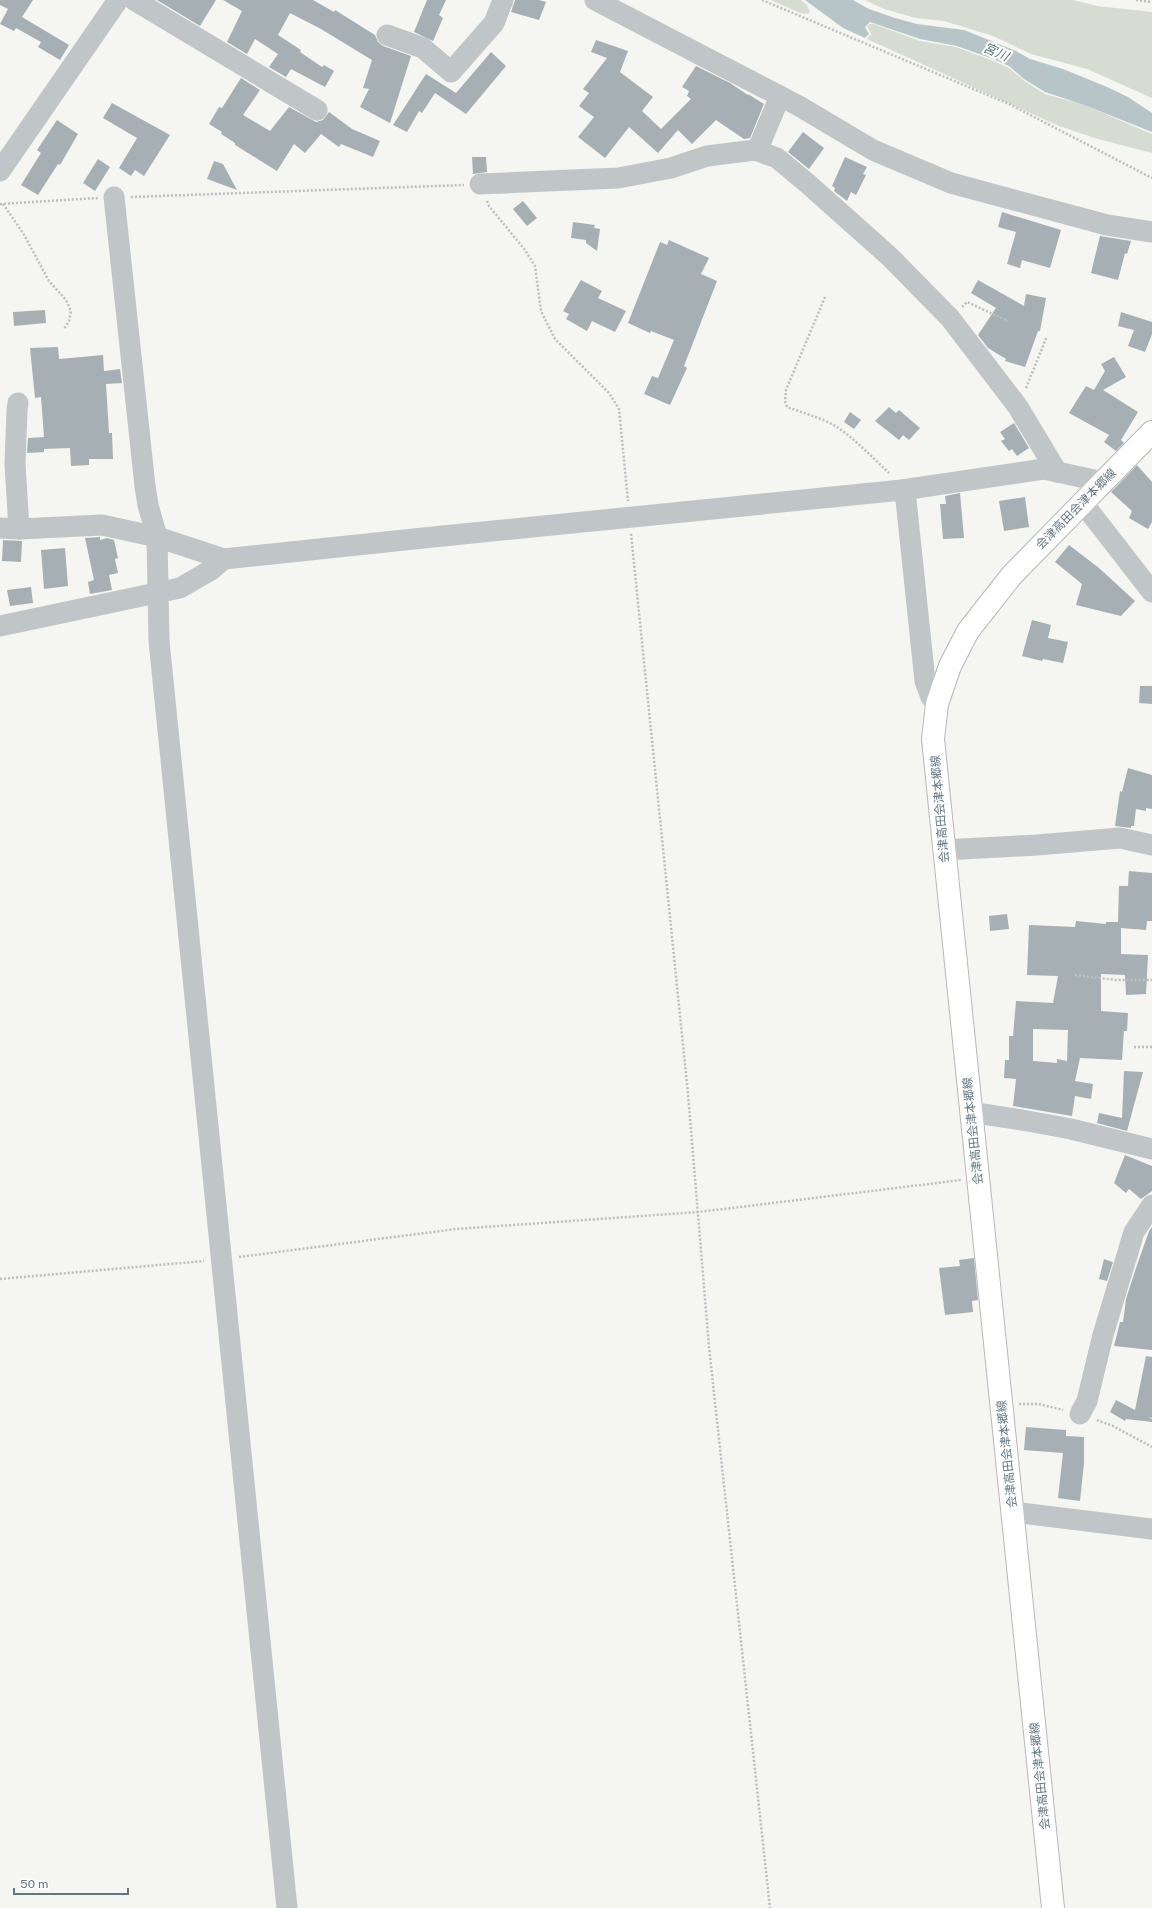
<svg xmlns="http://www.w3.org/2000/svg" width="1152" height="1908" font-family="'Public Sans','Noto Sans JP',sans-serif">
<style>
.green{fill:#d6dcd2}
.water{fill:#b7c5c8}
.building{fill:#a6b0b4;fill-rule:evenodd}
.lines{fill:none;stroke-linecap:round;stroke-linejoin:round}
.major-casing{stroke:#b3b8bb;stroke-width:24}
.path{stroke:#bcbec0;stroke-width:2.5;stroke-dasharray:2 2;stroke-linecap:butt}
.minor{stroke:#c0c5c7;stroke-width:21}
.major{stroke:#fff;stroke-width:22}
.labels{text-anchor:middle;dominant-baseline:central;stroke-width:4;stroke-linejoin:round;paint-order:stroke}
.street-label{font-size:12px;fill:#637783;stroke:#fff}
.water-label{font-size:13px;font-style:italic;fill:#5f7980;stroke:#fff}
</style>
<rect width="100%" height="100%" fill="#f5f5f1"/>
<g class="green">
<polygon points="771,0 801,0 807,5 810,12 808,14 800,13"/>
<polygon points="865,0 1073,0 1097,6 1152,12 1152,98 1087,69 1031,54 993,36 944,21 916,18 884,9"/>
<polygon points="870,24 874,24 920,41 956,47 991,60 1009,68 1026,82 1045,94 1084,105 1152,134 1152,153 1098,139 1059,126 867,39 871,34 867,26"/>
</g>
<polygon class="water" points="805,0 853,0 869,9 895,18 917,24 964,30 1016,51 1030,59 1063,69 1107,87 1128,97 1152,113 1152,132 1084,105 1045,92 1024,79 1009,66 993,59 957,46 920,39 870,22 865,27 869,34 865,38 843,28"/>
<g class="building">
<polygon points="0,0 33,0 22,17 69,45 60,60 38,47 41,42 16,28 14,31 0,24 8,9 0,5"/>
<polygon points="157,0 216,0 200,26"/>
<polygon points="223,0 313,0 334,12 335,10 375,35 378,42 383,46 411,56 390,123 360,107 369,89 363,88 372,60 321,29 290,13 278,35 301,50 300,52 322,67 324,65 334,71 325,87 291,69 286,77 269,67 278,54 255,39 247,54 227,42 242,11"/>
<polygon points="427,0 446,0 439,15 443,18 433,41 414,32"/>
<polygon points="515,0 539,0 546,2 539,20 511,12"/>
<polygon points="596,40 628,51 620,72 653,97 642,111 661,129 691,99 687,96 689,91 682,87 696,66 730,83 748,95 748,94 764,104 750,138 744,139 716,120 692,144 678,130 658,153 629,127 605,158 578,137 594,117 579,106 589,93 583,89 607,58 591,52"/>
<polygon points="491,52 506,66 466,114 435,93 422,113 419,111 407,132 393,125 426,74 456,93"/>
<polygon points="241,78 260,90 243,115 270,131 289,107 316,122 323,120 329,112 352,129 380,141 373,157 341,144 339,147 321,134 305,153 294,144 277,171 235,145 235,143 221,134 222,132 209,124 219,107 222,108"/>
<polygon points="112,103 170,135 144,176 135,170 131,176 119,168 137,138 103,118"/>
<polygon points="57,120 78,134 60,165 58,164 38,195 21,185 41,153 37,150"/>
<polygon points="803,132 824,148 809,169 788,152"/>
<polygon points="472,157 486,157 487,172 473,174"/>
<polygon points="845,157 867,167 863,174 866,175 856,195 851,192 847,201 834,191 835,188 832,186"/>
<polygon points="98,159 110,167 95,191 83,183"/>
<polygon points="214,161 223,164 237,190 207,179"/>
<polygon points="523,201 537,218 527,226 513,209"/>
<polygon points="1002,212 1061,230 1050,268 1022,260 1020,268 1007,264 1016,232 998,227"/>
<polygon points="573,222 595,225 594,228 600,229 597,251 586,243 586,240 571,238"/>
<polygon points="1100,236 1131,241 1127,254 1125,253 1118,280 1091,273"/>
<polygon points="669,240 709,258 701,274 717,281 684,366 687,368 670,405 644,394 652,376 658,378 674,340 651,331 650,333 628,323 660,242 667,245"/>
<polygon points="581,280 602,291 598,298 626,311 615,332 592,321 587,331 566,319 569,314 563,311"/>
<polygon points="978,280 1024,306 1026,294 1046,298 1040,331 1038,331 1025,367 1005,361 1006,359 988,348 978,335 996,308 971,293"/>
<polygon points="45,310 46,323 14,326 13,312"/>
<polygon points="1121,312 1152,322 1152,334 1145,352 1128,346 1134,330 1118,326"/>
<polygon points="58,347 59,359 103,355 104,371 120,369 122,383 106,384 109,433 112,433 113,459 89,459 89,465 71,466 70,448 44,449 44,452 27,453 28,438 44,437 41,397 35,398 30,348"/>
<polygon points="1114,357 1126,377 1103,390 1138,412 1121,440 1124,443 1116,451 1104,442 1109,435 1069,413 1086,386 1094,390 1105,371 1101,364"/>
<polygon points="889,407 896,413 899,410 920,428 909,440 903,435 899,440 875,421"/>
<polygon points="850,412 861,420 854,429 844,422"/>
<polygon points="1014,423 1029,448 1017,456 1012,449 1009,451 1001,441 1005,439 1000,432"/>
<polygon points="1137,465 1152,482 1152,522 1148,529 1129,518 1132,511 1111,492"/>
<polygon points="960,493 964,538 943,539 940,504 946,504 945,496"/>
<polygon points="1025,497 1029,527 1004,531 999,501"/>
<polygon points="100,537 100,540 107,538 114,540 118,558 115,559 118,573 109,575 112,590 90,594 88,582 94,580 85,538"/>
<polygon points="3,540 22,541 21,562 2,561"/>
<polygon points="1069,545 1099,568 1135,601 1121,616 1076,605 1082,584 1055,562"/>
<polygon points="65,548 68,586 44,589 41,550"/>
<polygon points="31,587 33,603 10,606 7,590"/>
<polygon points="1032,620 1051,625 1048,638 1068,642 1063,663 1043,659 1042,661 1022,656"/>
<polygon points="1140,686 1152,686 1152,704 1139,703"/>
<polygon points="1128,768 1152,775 1152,809 1146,808 1146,811 1136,809 1134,826 1131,826 1131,828 1115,826 1120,791 1122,792"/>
<path d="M 1129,871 L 1152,873 L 1152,921 L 1147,921 L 1146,930 L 1121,928 L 1121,954 L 1148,955 L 1146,994 L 1126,995 L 1125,975 L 1101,974 L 1101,1011 L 1128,1013 L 1127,1031 L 1124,1031 L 1122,1060 L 1080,1058 L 1075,1081 L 1093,1084 L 1091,1099 L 1075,1096 L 1072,1116 L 1013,1106 L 1016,1079 L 1004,1078 L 1005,1060 L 1009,1060 L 1009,1036 L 1013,1036 L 1016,1001 L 1053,1003 L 1058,976 L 1027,975 L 1029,925 L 1075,927 L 1076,921 L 1106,924 L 1106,922 L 1118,922 L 1119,886 L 1128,886 ZM 1033,1029 L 1068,1030 L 1067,1061 L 1057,1059 L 1057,1063 L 1033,1061 Z"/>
<polygon points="1007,914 1009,929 990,931 989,916"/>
<polygon points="1124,1071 1143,1072 1127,1131 1097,1123 1099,1113 1122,1118"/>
<polygon points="1125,1155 1152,1166 1152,1191 1141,1199 1129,1189 1126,1193 1114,1183"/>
<polygon points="1152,1227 1152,1350 1114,1346 1120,1322 1123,1322 1126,1299 1136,1268 1149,1231"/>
<polygon points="974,1258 978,1300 972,1301 973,1312 945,1315 939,1268 960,1266 959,1260"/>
<polygon points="1104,1259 1113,1262 1107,1281 1099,1279"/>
<polygon points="1146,1356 1152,1357 1152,1418 1148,1417 1152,1419 1152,1422 1126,1419 1125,1421 1110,1412 1116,1400 1135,1410"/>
<polygon points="1026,1427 1066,1430 1066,1436 1084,1437 1084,1463 1080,1501 1058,1498 1063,1453 1024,1450"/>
</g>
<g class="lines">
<g class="major-casing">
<polyline id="major" points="1053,1908 933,739 937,704 950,666 968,631 1012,575 1152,432"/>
</g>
<g class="path">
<polyline points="762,0 1009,104 1152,178"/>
<polyline points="1136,0 1152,2"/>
<polyline points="131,197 464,185"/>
<polyline points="487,201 489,206 525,250 535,266 541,311 555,339 609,393 619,409 628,501"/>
<polyline points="0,204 98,198"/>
<polyline points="3,204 23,233 49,281 66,300 71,311 69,321 64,329"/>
<path d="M 825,297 L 786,390 L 785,401 L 787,407 C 804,413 822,418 837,427 C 856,440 872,457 889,473"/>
<polyline points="962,307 967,302 1008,321"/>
<polyline points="1026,388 1047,336"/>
<polyline points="631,534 688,1094 709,1347 770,1908"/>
<polyline points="1075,975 1116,980 1152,980"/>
<polyline points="1134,1047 1152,1047"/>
<polyline points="239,1257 456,1229 699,1212 961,1180"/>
<polyline points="0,1279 204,1261"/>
<polyline points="1019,1404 1039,1404 1063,1410"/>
<polyline points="1097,1420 1113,1426 1152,1447"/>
</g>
<g class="minor">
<polyline points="134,0 317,110"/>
<polyline points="595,0 799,106 873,150 951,183 1107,225 1152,232"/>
<polyline points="387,35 423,48 451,72 494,23 503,0"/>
<polyline points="755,150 777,158 807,183 889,256 950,318 1018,407 1057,472"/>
<polyline points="0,171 118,0"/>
<polyline points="480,184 618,178 671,168 707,156 755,150 760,144 780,96"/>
<polyline points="114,197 145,486 148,505 157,537 159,641 287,1908"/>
<polyline points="18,403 17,410 15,464 19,529"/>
<polyline points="902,490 1044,469 1103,482"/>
<polyline points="1082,502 1152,592"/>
<polyline points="0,528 19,529 102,525 157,537 224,559 433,537 902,490 906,500 925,681 931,697 937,704"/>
<polyline points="0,626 180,588 211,570 224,559"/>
<polyline points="943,850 1037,845 1120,838 1152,845"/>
<polyline points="972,1117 983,1114 1022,1120 1071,1129 1152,1149"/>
<polyline points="1080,1414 1087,1401 1103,1335 1134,1232 1152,1205"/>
<polyline points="1013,1512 1152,1529"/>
</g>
<use href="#major" class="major"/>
</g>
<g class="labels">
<g class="street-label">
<text transform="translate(1076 509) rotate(-45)">会津高田会津本郷線</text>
<text transform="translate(940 809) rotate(-95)">会津高田会津本郷線</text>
<text transform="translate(973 1131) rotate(-96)">会津高田会津本郷線</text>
<text transform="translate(1007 1454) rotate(-96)">会津高田会津本郷線</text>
<text transform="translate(1040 1776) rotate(-96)">会津高田会津本郷線</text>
</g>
<g class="water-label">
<text transform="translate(996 52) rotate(24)">宮川</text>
</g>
</g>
<path d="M14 1888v6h114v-6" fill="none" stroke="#637783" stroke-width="2"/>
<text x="20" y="1888" font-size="12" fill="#637783" stroke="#ffffff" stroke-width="3" paint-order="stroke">50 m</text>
</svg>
